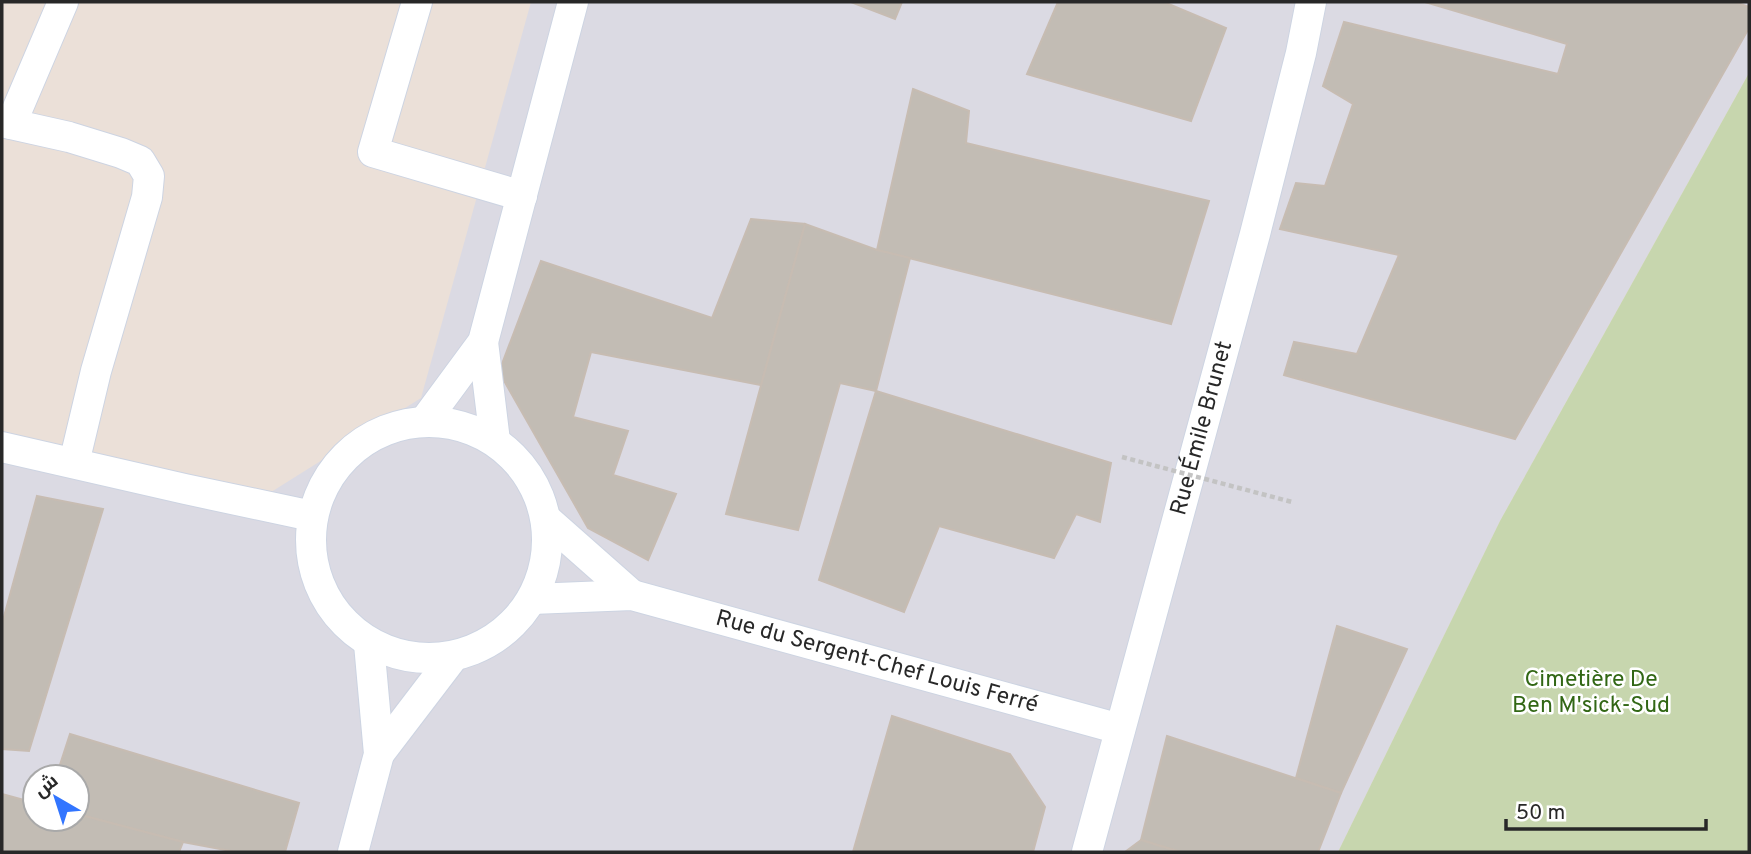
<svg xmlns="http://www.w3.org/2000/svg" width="1751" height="854" font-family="Overpass,Cairo,sans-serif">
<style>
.industrial{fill:#dbdae3;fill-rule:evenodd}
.cemetery{fill:#c7d6ae}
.building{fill:#c2bcb4;stroke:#c7bcb2;stroke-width:2}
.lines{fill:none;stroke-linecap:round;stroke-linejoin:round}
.minor-casing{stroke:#cdd4e2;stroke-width:32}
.minor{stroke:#fff;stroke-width:30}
.path-bridge{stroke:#c3c3c3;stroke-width:4.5;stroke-dasharray:5 3.5;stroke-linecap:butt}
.labels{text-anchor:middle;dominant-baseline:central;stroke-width:5;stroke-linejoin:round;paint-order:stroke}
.street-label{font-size:23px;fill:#282828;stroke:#fff}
.park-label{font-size:23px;fill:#326715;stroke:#fff}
</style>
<rect width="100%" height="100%" fill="#ebe0d8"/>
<path class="industrial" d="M 531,2 L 1749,2 L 1749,73 L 1500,521 L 1338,852 L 2,852 L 2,437 L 260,499 L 421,398 ZM 35,777 L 77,777 L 77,819 L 35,819 Z"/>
<polygon class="cemetery" points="1749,73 1749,852 1338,852 1500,521"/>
<g class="building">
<polygon points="851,2 902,2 895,19"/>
<polygon points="1058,2 1164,2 1226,28 1191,121 1027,74"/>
<polygon points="1425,2 1735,2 1749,7 1749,28 1515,439 1284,375 1294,342 1357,354 1399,255 1280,229 1296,183 1325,186 1353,104 1323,86 1344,22 1558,74 1567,44"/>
<polygon points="913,89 969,111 966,143 1209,201 1171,324 877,250"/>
<polygon points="751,219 805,224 761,385 591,352 573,417 628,431 613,475 676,494 648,560 588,528 499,372 541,261 712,318"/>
<polygon points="805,224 877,250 910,258 876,391 840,383 798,530 726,514"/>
<polygon points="876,391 1111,463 1100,522 1076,514 1054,558 939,526 904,612 819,580"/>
<polygon points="37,496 103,509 29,751 2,749 2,624"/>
<polygon points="1337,626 1407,649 1341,793 1296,778"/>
<polygon points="892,716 1010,754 1045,807 1033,852 853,852"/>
<polygon points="70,734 299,803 285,852 236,852 183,842 77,814 77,777 56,777"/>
<polygon points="1167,736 1341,793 1318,852 1180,852 1141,840"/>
<polygon points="2,794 35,803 35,819 77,819 77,814 183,842 179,852 2,852"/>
<polygon points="1141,840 1180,852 1125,852"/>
</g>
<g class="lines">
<g class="minor-casing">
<g id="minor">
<polyline points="417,2 373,152 522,196"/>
<polyline points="2,122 69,137 121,153 140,161 149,176 147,197 96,371 74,463"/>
<polyline points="11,124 63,2"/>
<polyline points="483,342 495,441"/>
<circle cx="429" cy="540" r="118"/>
<polyline points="424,422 483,342 573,2"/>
<polyline points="2,447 185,489 312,516"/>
<polyline points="546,519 632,595"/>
<path id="s1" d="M 532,599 L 632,595 L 1120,729"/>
<polyline points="379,754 453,657"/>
<polyline points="353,852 379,754 369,644"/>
<path id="s2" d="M 1087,852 L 1255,234 L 1301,53 L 1311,2"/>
</g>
</g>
<use href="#minor" class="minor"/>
<polyline class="path-bridge" points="1122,457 1292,502"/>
</g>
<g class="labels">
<g class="street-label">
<text stroke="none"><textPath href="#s2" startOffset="439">Rue Émile Brunet</textPath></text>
<text stroke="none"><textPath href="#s1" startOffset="354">Rue du Sergent-Chef Louis Ferré</textPath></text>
</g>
<g class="park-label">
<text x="1591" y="680">Cimetière De<tspan x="1591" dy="26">Ben M'sick-Sud</tspan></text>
</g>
</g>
<rect width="1751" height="854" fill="none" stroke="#282828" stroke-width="7"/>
<g transform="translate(56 798) rotate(321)"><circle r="33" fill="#ffffff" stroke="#a9a9a9" stroke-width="2"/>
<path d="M0-5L12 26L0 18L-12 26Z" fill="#3275ff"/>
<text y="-10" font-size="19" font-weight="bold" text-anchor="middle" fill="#282828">ش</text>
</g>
<path d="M1506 819v10h200v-10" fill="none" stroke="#282828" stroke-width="3.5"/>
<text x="1516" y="819" font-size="21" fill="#282828" stroke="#ffffff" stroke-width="5" paint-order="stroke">50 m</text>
</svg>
